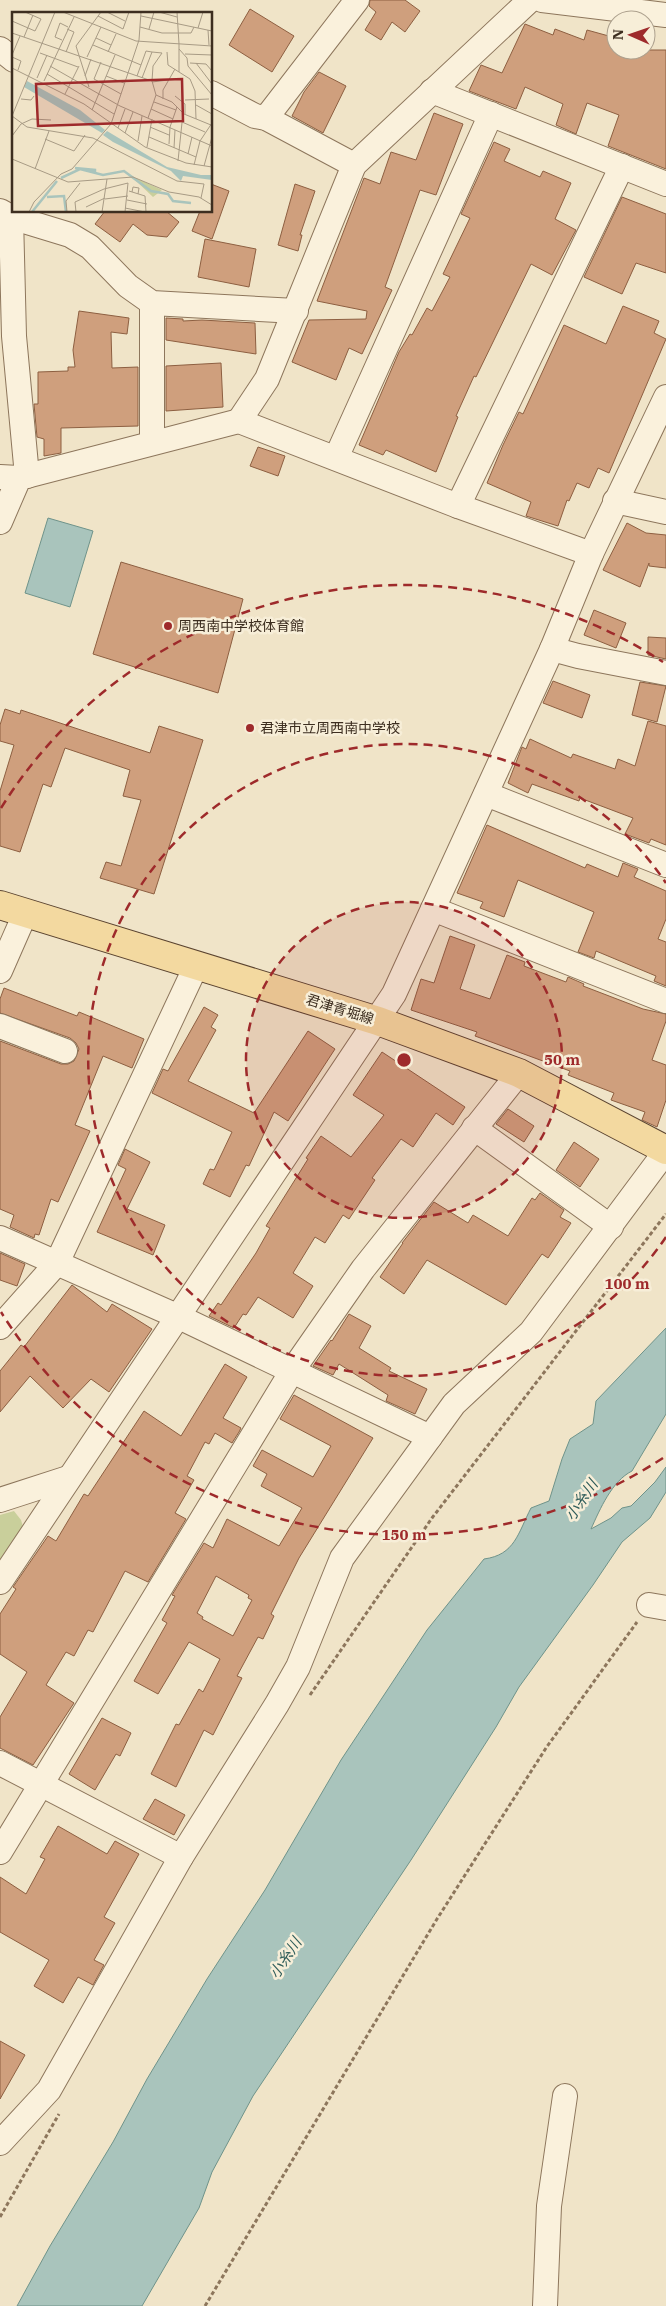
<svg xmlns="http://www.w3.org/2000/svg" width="666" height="2306" font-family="'IBM Plex Serif','Noto Sans JP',serif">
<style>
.green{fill:#c9cf9b}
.water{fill:#a9c4bc;stroke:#6f938a}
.building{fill:#cf9f7d;stroke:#8d5f41;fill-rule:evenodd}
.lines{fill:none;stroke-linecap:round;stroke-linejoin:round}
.minor-casing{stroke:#8d765c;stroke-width:26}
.major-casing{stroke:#5b4430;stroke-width:30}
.path{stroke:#8d765c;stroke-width:3;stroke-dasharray:4 2.5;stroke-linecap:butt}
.minor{stroke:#faf1dc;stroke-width:24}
.major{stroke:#f3d9a0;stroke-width:28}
.ring{fill:none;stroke:#9e2a2b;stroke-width:2.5;stroke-dasharray:9 6}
.poi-dot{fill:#9e2a2b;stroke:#f7eed8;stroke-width:2}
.labels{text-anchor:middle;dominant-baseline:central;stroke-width:5;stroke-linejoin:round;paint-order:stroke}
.poi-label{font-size:14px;fill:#3d2e20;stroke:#f7eed8;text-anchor:start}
.street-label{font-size:14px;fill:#3d2e20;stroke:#f7eed8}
.water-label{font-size:15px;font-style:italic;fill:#2f5d5a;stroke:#f7eed8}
.inset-river{fill:none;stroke:#a9c4bc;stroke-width:2.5}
.inset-road{fill:none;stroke:#a89b85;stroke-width:1}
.view{fill:#9e2a2b;fill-opacity:0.15;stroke:#9e2a2b;stroke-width:2.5}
.inset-edge{fill:none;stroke:#3d2e20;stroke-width:2.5}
.centre{fill:#9e2a2b;stroke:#f7eed8;stroke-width:2.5}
.ring-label{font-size:15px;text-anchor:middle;font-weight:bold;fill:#9e2a2b;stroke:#f7eed8;stroke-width:5;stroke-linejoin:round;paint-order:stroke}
</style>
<rect width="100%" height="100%" fill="#f0e4c8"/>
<polygon class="green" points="14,1511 21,1520 24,1530 0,1566 0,1515"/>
<g class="water">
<polygon points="48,518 93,531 70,607 25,593"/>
<path d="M 666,1328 L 666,1414 L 632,1471 C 612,1481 600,1509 591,1529 L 611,1518 L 622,1508 L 631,1506 L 655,1482 L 666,1467 L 666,1492 L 650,1518 L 622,1542 L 593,1585 L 519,1687 L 496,1727 L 411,1860 L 253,2096 L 212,2172 L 199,2208 L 142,2306 L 17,2306 L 50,2246 L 113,2142 L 147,2079 L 207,1979 L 265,1890 L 341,1760 L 427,1630 L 484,1559 C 515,1555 518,1533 531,1508 L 549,1501 L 562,1459 L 570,1439 L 593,1424 L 596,1401 Z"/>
</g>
<g class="building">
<polygon points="370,0 405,0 420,11 405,32 392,22 381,40 365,30 376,12 369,6"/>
<polygon points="250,9 294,36 272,72 229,45"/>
<polygon points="525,24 553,35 555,29 584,40 587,30 616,38 616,50 666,50 666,169 608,146 619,115 587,103 576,134 556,125 563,104 525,87 516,109 469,91 481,65 502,73"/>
<polygon points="319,72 346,86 323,133 292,116 304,92"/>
<polygon points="434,113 463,124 436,195 420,190 385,287 392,290 362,354 349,348 336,380 292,362 309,320 366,319 367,311 317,301 364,178 380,184 391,152 416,160"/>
<polygon points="494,142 510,149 504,161 540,177 543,171 571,183 555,219 576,230 552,275 531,264 476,377 474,376 456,416 458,417 436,472 386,450 383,455 359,445 399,352 410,334 412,335 427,308 432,311 450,277 443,274 470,218 461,214"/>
<polygon points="211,184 229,191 212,239 192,231 200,211 211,211"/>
<polygon points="295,184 315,191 300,235 302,235 298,251 278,245"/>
<polygon points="622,197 666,214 666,273 636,263 622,294 584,277"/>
<polygon points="105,211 166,211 179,222 167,237 147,235 133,224 120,242 95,224"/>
<polygon points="205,239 256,249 249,287 198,277"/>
<polygon points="623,306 659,321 654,333 666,339 609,473 598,468 589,488 577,483 569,501 567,500 558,526 526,516 531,502 487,483 503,445 519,412 523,414 564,325 606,344"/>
<polygon points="79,311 129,318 127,334 111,332 112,368 138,367 138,426 61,428 61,453 44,456 44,439 37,437 34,404 38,404 38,372 68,371 68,367 75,367 73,350"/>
<polygon points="166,318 183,319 183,321 202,320 255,323 256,354 166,340"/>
<polygon points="221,363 223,407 166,411 166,366"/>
<polygon points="258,447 285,456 278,476 250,466"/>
<polygon points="627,523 646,533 666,535 666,568 649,566 649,563 640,587 603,570"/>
<polygon points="121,562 243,599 218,693 93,654"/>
<polygon points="594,610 626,623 616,648 584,635"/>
<polygon points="648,637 666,638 666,659 648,655"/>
<polygon points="553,681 590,695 582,718 543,703"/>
<polygon points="640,682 666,686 657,722 632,715"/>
<polygon points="5,709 20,714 21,710 150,753 159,726 203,740 154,894 100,878 106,862 121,866 141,800 123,796 130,770 65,748 51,787 43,784 20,852 0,846 0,791 14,745 0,741 0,725"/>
<polygon points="648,721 666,726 666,845 651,839 649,843 625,834 633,818 580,798 579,801 532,784 528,793 508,783 522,747 526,749 530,739 571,758 573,754 615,769 618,759 635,766"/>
<polygon points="487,825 585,868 587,864 618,877 623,863 638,869 634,877 666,891 666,919 658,939 666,942 666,986 654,981 656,976 596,951 594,958 578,952 594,912 518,880 504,917 480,908 483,902 457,893"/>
<polygon points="450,936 475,945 460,989 490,999 507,955 525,962 524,966 566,982 568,977 584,984 583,986 643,1009 666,1014 666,1021 652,1060 666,1065 666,1100 657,1127 642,1120 645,1112 611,1100 614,1093 568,1075 570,1071 475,1036 477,1032 411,1010 421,979 434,983"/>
<polygon points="4,988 77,1016 79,1012 144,1039 132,1068 103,1056 75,1125 90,1131 58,1202 51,1199 39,1235 35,1234 34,1238 10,1227 14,1215 0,1209 0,1041 61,1064 68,1064 74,1061 79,1049 76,1043 70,1038 0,1013 0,999"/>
<polygon points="204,1007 218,1015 211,1027 216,1030 188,1081 254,1113 308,1031 335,1049 288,1121 274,1112 249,1166 246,1165 230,1197 203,1184 210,1169 214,1170 232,1132 152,1093 163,1069 168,1071"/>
<polygon points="382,1052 465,1107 453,1125 436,1113 413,1147 401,1139 372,1178 375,1180 349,1219 343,1215 325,1243 315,1237 293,1273 313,1286 293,1318 258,1297 246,1315 243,1314 234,1328 209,1316 218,1303 221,1305 256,1253 270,1228 266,1226 308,1159 306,1158 321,1136 351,1157 384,1115 353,1095"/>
<polygon points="508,1109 534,1126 524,1142 496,1124"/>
<polygon points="574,1142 599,1159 580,1187 556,1170"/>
<polygon points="125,1149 150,1162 127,1209 165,1225 153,1255 97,1232 126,1169 118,1165"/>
<polygon points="540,1193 564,1210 560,1217 571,1223 548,1258 542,1254 506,1305 427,1260 404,1294 380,1277 403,1243 402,1243 434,1202 468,1223 473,1215 508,1236 532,1198 535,1200"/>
<polygon points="0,1253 25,1264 17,1286 0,1280"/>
<polygon points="72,1285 107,1312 112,1304 152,1329 109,1392 91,1379 63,1408 30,1376 0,1412 0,1371 21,1345 24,1347"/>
<polygon points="349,1314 371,1326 359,1348 391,1368 389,1371 427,1389 415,1414 386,1401 388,1395 339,1364 333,1375 313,1366 331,1340 332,1341"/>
<polygon points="225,1364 247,1377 223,1418 241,1428 239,1432 232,1443 215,1433 209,1444 205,1442 187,1476 194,1480 175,1513 186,1519 148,1582 125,1571 93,1632 88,1630 74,1656 66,1652 46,1685 74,1703 33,1765 4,1750 0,1748 0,1717 27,1672 0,1654 0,1614 16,1589 13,1587 48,1536 56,1541 84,1494 88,1496 144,1411 181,1436"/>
<path d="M 294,1395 L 373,1438 L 299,1558 L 271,1614 L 274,1616 L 263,1639 L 258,1637 L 237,1676 L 242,1678 L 213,1735 L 204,1730 L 176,1787 L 151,1774 L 176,1724 L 179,1725 L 199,1689 L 203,1692 L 220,1659 L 189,1642 L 158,1694 L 134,1681 L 167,1623 L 162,1620 L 175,1596 L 172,1595 L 204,1543 L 213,1548 L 227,1519 L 279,1546 L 302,1508 L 261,1486 L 267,1474 L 253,1466 L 262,1450 L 313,1477 L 331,1446 L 280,1419 ZM 216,1576 L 249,1595 L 248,1598 L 252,1600 L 233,1636 L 202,1619 L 203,1617 L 197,1613 Z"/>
<polygon points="102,1718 131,1733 120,1756 116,1754 95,1790 69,1774"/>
<polygon points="155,1799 185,1815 174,1835 143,1819"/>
<polygon points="58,1826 107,1854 115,1841 139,1854 104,1917 115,1923 94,1960 104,1965 93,1985 78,1977 63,2003 34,1986 49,1960 0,1932 0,1877 26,1894 45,1859 40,1857"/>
<polygon points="0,2041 25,2055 0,2099"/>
</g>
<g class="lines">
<g class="minor-casing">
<g id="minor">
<polyline points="542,0 666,15"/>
<polyline points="0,49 14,60"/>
<polyline points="432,91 666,184"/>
<polyline points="211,93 255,116 266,118 354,165"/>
<polyline points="266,118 357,0"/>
<polyline points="0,211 11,217 70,235 90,247 128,286 152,303 296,311"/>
<polyline points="11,217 14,336 27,476"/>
<polyline points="239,421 267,379 354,165 530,0"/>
<polyline points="152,442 152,303"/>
<polyline points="336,458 491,114"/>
<polyline points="0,477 19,478 239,421 458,506 591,554"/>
<polyline points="615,501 666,512"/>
<polyline points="458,506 622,166"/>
<polyline points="0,522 19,478"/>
<polyline points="552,649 578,656 666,673"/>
<polyline points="486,794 666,865"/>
<polyline points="433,909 666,1001"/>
<polyline points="0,971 25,914"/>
<polyline points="0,1026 65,1051"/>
<polyline points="474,1128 611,1227"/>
<polyline points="0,1238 179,1317 430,1437"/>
<polyline points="0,1327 57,1263 196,966"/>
<polyline points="0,1500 68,1478"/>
<polyline points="0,1582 394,994 552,649 591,554 666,397"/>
<polyline points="649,1605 666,1608"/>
<polyline points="0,1763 181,1857"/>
<polyline points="0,1852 292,1371 363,1269 519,1073"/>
<polyline points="0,2143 49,2090 181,1857 277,1704 298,1667 342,1558 454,1404 531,1332 666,1151"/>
<polyline points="545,2306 549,2206 565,2096"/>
</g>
</g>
<g class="major-casing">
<polyline id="major" points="0,905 378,1021 519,1073 666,1150"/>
</g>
<g class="path">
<polyline points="310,1695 432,1518 666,1214"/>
<polyline points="0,2217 59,2114"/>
<polyline points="205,2306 437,1919 546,1748 637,1622"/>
</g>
<use href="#minor" class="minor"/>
<use href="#major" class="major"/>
</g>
<circle cx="404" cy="1060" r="158" fill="#9e2a2b" fill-opacity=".12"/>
<g class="ring">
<circle cx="404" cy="1060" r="158"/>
<path d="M666 1237A316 316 0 1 1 666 883"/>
<path d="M663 1458A475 475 0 0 1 1 1312M1 808A475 475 0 0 1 663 662"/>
</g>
<g class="poi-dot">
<circle cx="168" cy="626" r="5"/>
<circle cx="250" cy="728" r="5"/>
</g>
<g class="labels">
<g class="poi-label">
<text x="178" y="626">周西南中学校体育館</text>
<text x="260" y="728">君津市立周西南中学校</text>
</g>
<g class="street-label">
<text transform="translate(340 1009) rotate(17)">君津青堀線</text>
</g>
<g class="water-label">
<text transform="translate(581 1500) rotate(-56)">小糸川</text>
<text transform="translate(285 1958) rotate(-57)">小糸川</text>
</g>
</g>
<g transform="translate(12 12)">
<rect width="200" height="200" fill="#f0e4c8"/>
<path d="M 122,167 L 124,166 L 150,178 L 141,185 Z" fill="#c9cf9b"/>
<path d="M 15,69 L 68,98 L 93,118 L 90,121 L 12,75 ZM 95,119 L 155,155 L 189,163 L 200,163 L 200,168 L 171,164 L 169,169 L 159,159 L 101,130 L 91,123 Z" fill="#a9c4bc"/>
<path class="inset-river" d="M 63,156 L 83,158 L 83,162M 49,166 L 68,157 L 91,163 L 112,159 L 139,179 L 156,182 L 161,189 L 179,191M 35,185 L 52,184 L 54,200M 20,200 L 45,169"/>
<path class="inset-road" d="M 51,0 L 124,29 L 200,34M 95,0 L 113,9M 147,0 L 165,5M 165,0 L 167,32M 86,4 L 111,17 L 117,0M 129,4 L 200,19M 0,9 L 23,19 L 29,7 L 13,0M 128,15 L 150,21 L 179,21 L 182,15M 186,16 L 191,0M 137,17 L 142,0M 196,18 L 197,33M 0,21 L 140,69M 12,25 L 21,3M 84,26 L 99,33M 50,28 L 43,25 L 48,11 L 56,15M 127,28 L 129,0M 167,32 L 167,60M 81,33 L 129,53M 167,37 L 175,46 L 176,54 L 200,83M 54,40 L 62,20 L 55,17M 96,40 L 104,22M 155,40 L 156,53 L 178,67 L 183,79 L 184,107M 28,41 L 66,55M 173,42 L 200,43M 0,43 L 8,24M 0,45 L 9,49 L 6,58M 75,45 L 89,15M 89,50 L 82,67 L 109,82M 178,51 L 194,52 L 200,59M 184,51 L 200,72M 38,54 L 108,94 L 200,134M 0,56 L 72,92 L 133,135 L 174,151 L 200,155M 35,62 L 102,102M 73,64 L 79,47M 94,64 L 112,71M 125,64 L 134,39 L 140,40M 25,66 L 35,43M 130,66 L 140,40 L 150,41M 32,69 L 62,5M 140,70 L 156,68M 77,75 L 64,34 L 89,0M 53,82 L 67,54M 144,83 L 160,90 L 172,102 L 199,113M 163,84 L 173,92 L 173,102M 9,87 L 19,88 L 22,84M 151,87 L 151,78 L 163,57M 173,88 L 197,87M 142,90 L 164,98M 184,93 L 200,102M 139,97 L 161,107M 80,98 L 103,43M 0,104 L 15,115 L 81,126 L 165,169 L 192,172 L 189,186M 0,104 L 43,0M 136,106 L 144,83 L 140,69 L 141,54 L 150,41M 170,110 L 193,120M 138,115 L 157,123M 106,116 L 113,97M 113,121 L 121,100M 0,124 L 9,112 L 20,107 L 39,108M 137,125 L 184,145M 33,127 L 62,139 L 73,123M 126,129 L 130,104M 157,132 L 158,115 L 165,95M 135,135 L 140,107M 162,136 L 163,118M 176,142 L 180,125M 0,147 L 56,170 L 121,165 L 157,180 L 187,185 L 200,193M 166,149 L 171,101M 182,153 L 188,129 L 200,111M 192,154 L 200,125M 23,157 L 37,119M 117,179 L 133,184 L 134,200M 120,180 L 121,175 L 127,176 L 126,182M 93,187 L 116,184M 115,188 L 135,192M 74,195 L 93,186M 113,196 L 133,200M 17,200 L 22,190 L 49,162 L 60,157 L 99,112 L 127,28M 55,200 L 54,189 L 68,171M 64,200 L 63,190 L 92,177 L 116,171 L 113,200M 90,200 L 95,167"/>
<path class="view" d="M 170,67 L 171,109 L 26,114 L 24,72 Z"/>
<rect width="200" height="200" class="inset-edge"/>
</g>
<circle cx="404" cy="1060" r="8" class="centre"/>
<g class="ring-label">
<text x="562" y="1065">50 m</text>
<text x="627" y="1289">100 m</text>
<text x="404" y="1540">150 m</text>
</g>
<g transform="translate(631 35) rotate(272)"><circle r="24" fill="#f7eed8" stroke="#ada18e"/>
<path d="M0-4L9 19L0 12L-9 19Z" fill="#9e2a2b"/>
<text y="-8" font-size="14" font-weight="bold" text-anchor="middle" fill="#3d2e20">N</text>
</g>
</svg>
